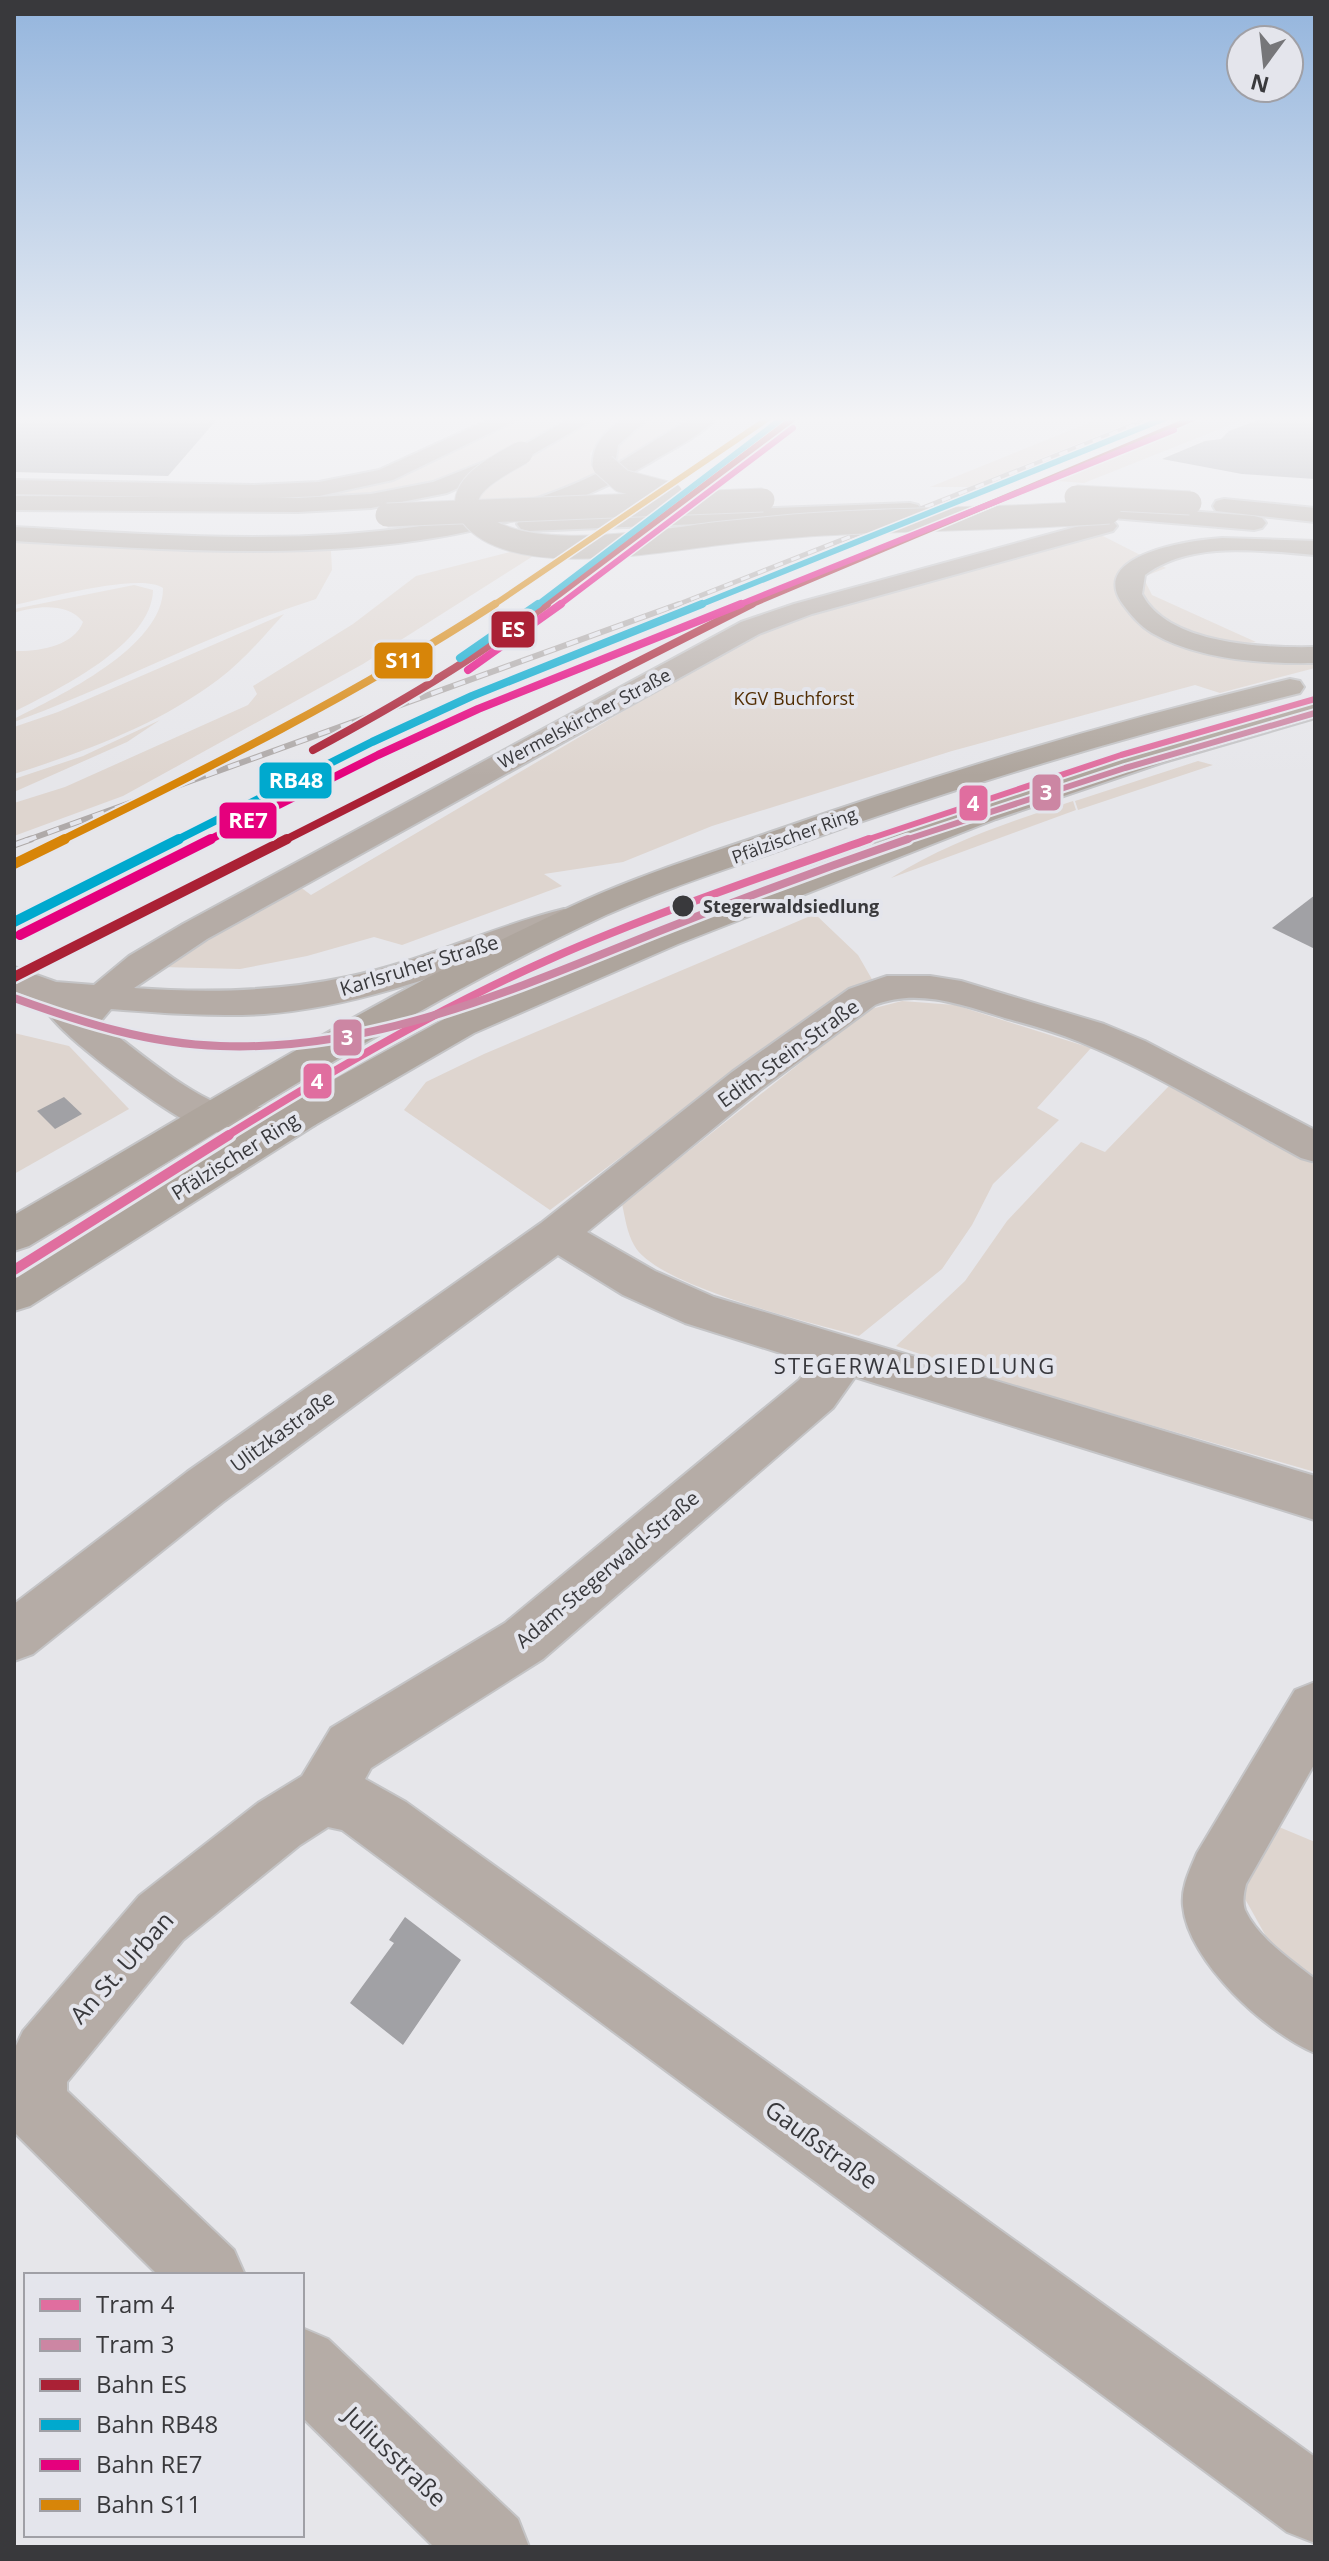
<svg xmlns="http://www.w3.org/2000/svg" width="1329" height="2561" font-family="'Open Sans',sans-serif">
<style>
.green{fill:#ded5cf}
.building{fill:#a1a1a5}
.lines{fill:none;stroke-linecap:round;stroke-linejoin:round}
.minor-casing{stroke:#c4c4c6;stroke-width:4}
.major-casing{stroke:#c4c4c6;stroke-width:4}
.highway-casing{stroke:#c4c4c6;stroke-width:4}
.minor{fill:#b5aca6;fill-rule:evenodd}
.major{fill:#aea59d;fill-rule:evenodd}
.highway{fill:#b0a8a1;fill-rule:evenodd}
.rail-far2-casing{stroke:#afaaa9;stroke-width:5}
.rail-far1-casing{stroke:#afaaa9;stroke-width:6}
.rail-casing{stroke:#afaaa9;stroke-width:7}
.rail-far2{stroke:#e4e5ec;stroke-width:3;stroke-dasharray:9;stroke-linecap:butt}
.rail-far1{stroke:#e4e5ec;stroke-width:4;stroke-dasharray:12;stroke-linecap:butt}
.rail{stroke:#e4e5ec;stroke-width:5;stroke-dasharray:15;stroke-linecap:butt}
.highway-bridge-casing{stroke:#c4c4c6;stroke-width:25;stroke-linecap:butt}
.highway-bridge{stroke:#b0a8a1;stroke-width:23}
.rail-1-far2-casing{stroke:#e4e5ec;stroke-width:9}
.rail-1-far1-casing{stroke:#e4e5ec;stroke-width:12}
.rail-1-casing{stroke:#e4e5ec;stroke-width:15}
.rail-2-far2-casing{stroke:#e4e5ec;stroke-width:9}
.rail-2-far1-casing{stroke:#e4e5ec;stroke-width:12}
.rail-2-casing{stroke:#e4e5ec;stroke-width:15}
.rail-3-far2-casing{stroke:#e4e5ec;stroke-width:9}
.rail-3-far1-casing{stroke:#e4e5ec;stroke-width:12}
.rail-3-casing{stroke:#e4e5ec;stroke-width:15}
.rail-4-far2-casing{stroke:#e4e5ec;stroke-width:9}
.rail-4-far1-casing{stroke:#e4e5ec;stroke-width:12}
.rail-4-casing{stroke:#e4e5ec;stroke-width:15}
.rail-1-far2{stroke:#aa2135;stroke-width:6}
.rail-1-far1{stroke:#aa2135;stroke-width:8}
.rail-1{stroke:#aa2135;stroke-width:10}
.rail-2-far2{stroke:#00a9ce;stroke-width:6}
.rail-2-far1{stroke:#00a9ce;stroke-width:8}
.rail-2{stroke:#00a9ce;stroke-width:10}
.rail-3-far2{stroke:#e5007d;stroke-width:6}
.rail-3-far1{stroke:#e5007d;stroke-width:8}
.rail-3{stroke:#e5007d;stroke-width:10}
.rail-4-far2{stroke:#d78509;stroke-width:6}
.rail-4-far1{stroke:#d78509;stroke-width:8}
.rail-4{stroke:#d78509;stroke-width:10}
.tram-1-far2-casing{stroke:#e4e5ec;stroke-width:10}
.tram-1-far1-casing{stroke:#e4e5ec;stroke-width:13}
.tram-1-casing{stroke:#e4e5ec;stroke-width:16}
.tram-2-far1-casing{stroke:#e4e5ec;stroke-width:10}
.tram-2-casing{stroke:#e4e5ec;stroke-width:13}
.tram-1-far2{stroke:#e06e9f;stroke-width:6}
.tram-1-far1{stroke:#e06e9f;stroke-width:8}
.tram-1{stroke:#e06e9f;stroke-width:10}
.tram-2-far1{stroke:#cc86a3;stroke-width:6}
.tram-2{stroke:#cc86a3;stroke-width:8}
.stop-dot{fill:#39393c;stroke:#e4e5ec;stroke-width:3}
.labels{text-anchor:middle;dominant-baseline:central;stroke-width:8;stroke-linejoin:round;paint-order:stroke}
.far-park-label{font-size:18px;fill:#522e04;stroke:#e4e5ec}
.far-street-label{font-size:18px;fill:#39393c;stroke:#e4e5ec}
.far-stop-label{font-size:18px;font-weight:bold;fill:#39393c;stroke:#e4e5ec;text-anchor:start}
.street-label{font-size:20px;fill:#39393c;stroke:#e4e5ec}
.neighbourhood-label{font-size:22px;letter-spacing:2px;fill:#37373c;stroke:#e4e5ec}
.near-street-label{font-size:24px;fill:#39393c;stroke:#e4e5ec}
.line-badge{stroke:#e4e5ec;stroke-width:3}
.badge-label{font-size:22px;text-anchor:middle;font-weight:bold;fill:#fff}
</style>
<rect width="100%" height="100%" fill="#e6e6ea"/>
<g class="green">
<polygon points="528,417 576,417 480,467 439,483 337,500 332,492 390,478"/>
<polygon points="598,417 631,417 604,436 590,453 591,464 602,476 529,504 476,507 479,492 530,453"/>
<polygon points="649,417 698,417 617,468 613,462 615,447"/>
<polygon points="1103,417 1145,417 969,487 930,487"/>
<polygon points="1206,417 1250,417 1084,483 1058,481"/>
<path d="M 1099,534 L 1166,568 L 1143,577 L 1152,595 L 1256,642 C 1223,647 1189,633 1160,615 L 1171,637 L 1315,662 L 1315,668 L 1220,693 L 1195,685 L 952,751 L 712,826 L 623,862 L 544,874 L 562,886 L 402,945 L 374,937 L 307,956 L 240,969 L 162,967 L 299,886 L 311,895 L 763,629 Z"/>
<path d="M 14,538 L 341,544 L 331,551 L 332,570 L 316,599 C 213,632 116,685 14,722 L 14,719 C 59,696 164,647 163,588 C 140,572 44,599 14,605 Z"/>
<polygon points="518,550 538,553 363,664 123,796 14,836 14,803 65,787 248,705 257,694 253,686 353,624 416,576"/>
<path d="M 134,585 L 153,590 C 152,645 56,690 14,712 L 14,651 C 38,652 74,646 83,622 C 68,602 35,606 14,613 L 14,609 Z"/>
<path d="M 284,614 C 264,636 243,661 219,679 C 160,724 84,752 14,774 L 14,727 L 58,712 Z"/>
<polygon points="160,720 127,742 14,792 14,779 83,756"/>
<polygon points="1198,761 1213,765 1078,810 1075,801"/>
<path d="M 1073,801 L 1076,810 L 891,878 C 948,842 1010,822 1073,801 Z"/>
<polygon points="815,914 858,955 873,981 808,1017 550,1210 404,1110 426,1082 484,1054"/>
<path d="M 902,1001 L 955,1005 L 1091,1048 L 1037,1108 L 1059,1120 L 993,1184 L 972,1225 L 942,1269 L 859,1336 C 813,1323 655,1286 634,1245 C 627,1233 625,1217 622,1204 L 867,1010 Z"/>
<polygon points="14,1033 69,1046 129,1109 14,1174"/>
<polygon points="1169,1086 1315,1165 1315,1472 1022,1388 896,1346 965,1281 1007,1221 1081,1142 1105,1152"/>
<polygon points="1279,1827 1315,1842 1315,1991 1281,1963 1240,1890"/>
</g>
<g class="building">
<polygon points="14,417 219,417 168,476 14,472"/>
<polygon points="1266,417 1315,417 1315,479 1242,474 1162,459 1205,441 1221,439 1229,431"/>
<polygon points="1315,895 1315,949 1272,928"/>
<polygon points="64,1097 82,1114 55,1129 37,1111"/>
<polygon points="405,1917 461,1960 403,2045 350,2003 394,1943 389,1940"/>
</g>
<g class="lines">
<g class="minor-casing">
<g id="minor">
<polygon points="495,417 523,417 393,480 319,496 254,499 14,494 14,480 254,485 319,482 379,470"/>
<path d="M 1105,519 L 1113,521 L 1117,526 L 1113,531 L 812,614 L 759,634 L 207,939 L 134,988 C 206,993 276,992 347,977 C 422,962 491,927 564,909 L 576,912 L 581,919 L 576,926 C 475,961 371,1006 264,1014 C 213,1017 162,1013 111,1009 L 100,1022 C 129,1045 200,1105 235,1108 C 262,1110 290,1098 315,1105 L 321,1115 L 315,1125 C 286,1133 254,1140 223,1134 C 211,1131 199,1127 188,1122 C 159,1107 48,1029 42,1002 L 14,991 L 14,967 L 56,982 L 94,985 L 129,956 L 183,924 L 741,622 L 794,604 Z"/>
<path d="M 887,976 L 930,976 L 961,981 L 1104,1024 L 1145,1041 L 1315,1130 L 1315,1162 L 1301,1158 C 1228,1119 1157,1073 1080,1042 C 1056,1032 1030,1025 1005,1018 C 963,1005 917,988 875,1005 L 760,1090 L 587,1232 L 655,1271 L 714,1297 L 1315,1476 L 1315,1520 L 855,1377 L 833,1408 L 543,1659 L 371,1768 L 365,1779 L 406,1802 L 1315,2457 L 1315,2543 L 1287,2532 L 342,1830 L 328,1827 L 300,1845 L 183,1940 L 67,2082 L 67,2091 L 234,2250 L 245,2275 L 158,2275 L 14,2132 L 14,2050 L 23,2031 L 139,1896 L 258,1803 L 302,1776 L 331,1728 L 505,1623 L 799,1380 L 812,1363 L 685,1323 L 623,1295 L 558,1255 L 223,1502 L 33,1654 L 14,1661 L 14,1604 L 187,1472 L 541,1223 L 732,1072 L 849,989 Z"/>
<path d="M 1315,1682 L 1315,1763 L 1246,1884 C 1244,1892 1242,1902 1245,1910 C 1258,1938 1292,1961 1315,1979 L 1315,2053 C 1267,2033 1188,1962 1183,1906 C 1181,1887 1190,1870 1197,1853 L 1295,1690 Z"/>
<polygon points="302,2328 328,2339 518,2519 529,2547 434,2547 302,2417"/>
</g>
</g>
<g class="major-casing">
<g id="major">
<polygon points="572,417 598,417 528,457 521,459 510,453"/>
<path d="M 1290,679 L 1300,681 L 1304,687 L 1300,693 C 1129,735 962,785 797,844 C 733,867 668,887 606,915 C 405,1009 219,1133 29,1246 L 14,1251 L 14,1215 C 202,1107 386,990 583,901 C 645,873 710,853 774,831 C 943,772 1115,721 1290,679 Z"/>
<polygon points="1315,701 1315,718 1161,763 996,819 678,944 474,1033 315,1125 30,1306 14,1311 14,1272 287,1105 448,1017 654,930 974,805 1141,751"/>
</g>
</g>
<g class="highway-casing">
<g id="highway">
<path d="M 626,417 L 650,417 L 618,445 L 615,465 L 693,417 L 717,417 C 701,436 672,449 651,462 C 463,575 224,553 14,541 L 14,527 C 203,537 428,559 602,471 L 593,465 C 592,442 609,429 626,417 Z"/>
<polygon points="519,448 530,454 526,458 447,493 371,508 298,512 14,510 14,496 298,498 371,494 433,482"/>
<polygon points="1224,499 1315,508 1315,522 1216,511 1213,506 1216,501"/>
<polygon points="910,503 918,505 921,510 918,515 529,531 521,529 517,524 521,519 529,517"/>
<polygon points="1109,505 1254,516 1262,518 1266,523 1262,528 1254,530 1101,517 1098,512 1101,507"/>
<path d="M 1222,538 L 1315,541 L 1315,555 C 1261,551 1191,540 1145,575 L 1142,594 C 1168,645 1265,648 1315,647 L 1315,663 C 1263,664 1199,660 1152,633 C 1139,625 1131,615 1122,603 C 1088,553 1195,540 1222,538 Z"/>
</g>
</g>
<use href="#minor" class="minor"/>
<use href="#major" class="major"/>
<use href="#highway" class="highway"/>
<g class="rail-far2-casing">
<polyline id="rail-far2" points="674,606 1154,417"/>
</g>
<g class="rail-far1-casing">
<polyline id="rail-far1" points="25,841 679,604"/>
</g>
<g class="rail-casing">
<polyline id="rail" points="14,845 31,839"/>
</g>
<use href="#rail-far2" class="rail-far2"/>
<use href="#rail-far1" class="rail-far1"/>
<use href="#rail" class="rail"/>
<g class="highway-bridge-casing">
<g id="highway-bridge">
<path d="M 521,453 C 502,464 450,488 472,516 C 513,568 656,541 714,534 C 750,530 786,526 823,524 C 918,518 1014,519 1109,512"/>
<polyline points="604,465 622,481 671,494"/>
<polyline points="1076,497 1190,503"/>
<polyline points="387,515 763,500"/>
</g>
</g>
<use href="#highway-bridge" class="highway-bridge"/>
<g class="rail-1-far2-casing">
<g id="rail-1-far2">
<polyline points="544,606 795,417"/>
<polyline points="748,606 1196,417"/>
</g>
</g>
<g class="rail-1-far1-casing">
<g id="rail-1-far1">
<path d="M 313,750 C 396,705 472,661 547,604"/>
<polyline points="283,841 752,604"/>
</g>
</g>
<g class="rail-1-casing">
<polyline id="rail-1" points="14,977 287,839"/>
</g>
<g class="rail-2-far2-casing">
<g id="rail-2-far2">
<polyline points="536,606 784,417"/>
<polyline points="697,606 1168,417"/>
</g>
</g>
<g class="rail-2-far1-casing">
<g id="rail-2-far1">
<polyline points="460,658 538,604"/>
<polyline points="175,841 372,742 472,696 702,604"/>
</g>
</g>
<g class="rail-2-casing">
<polyline id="rail-2" points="14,922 179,839"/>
</g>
<g class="rail-3-far2-casing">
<g id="rail-3-far2">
<polyline points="558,606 793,428"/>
<polyline points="736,606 1174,430"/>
</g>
</g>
<g class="rail-3-far1-casing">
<g id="rail-3-far1">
<polyline points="468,670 561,604"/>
<polyline points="207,841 378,755 478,709 741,604"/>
</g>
</g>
<g class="rail-3-casing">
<polyline id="rail-3" points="20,935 211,839"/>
</g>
<g class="rail-4-far2-casing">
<polyline id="rail-4-far2" points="492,606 770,417"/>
</g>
<g class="rail-4-far1-casing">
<path id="rail-4-far1" d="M 60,841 C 209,768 356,694 495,604"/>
</g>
<g class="rail-4-casing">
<polyline id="rail-4" points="14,864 65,839"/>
</g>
<use href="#rail-1-far2" class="rail-1-far2"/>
<use href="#rail-1-far1" class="rail-1-far1"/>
<use href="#rail-1" class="rail-1"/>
<use href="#rail-2-far2" class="rail-2-far2"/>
<use href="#rail-2-far1" class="rail-2-far1"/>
<use href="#rail-2" class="rail-2"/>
<use href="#rail-3-far2" class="rail-3-far2"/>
<use href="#rail-3-far1" class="rail-3-far1"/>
<use href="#rail-3" class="rail-3"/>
<use href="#rail-4-far2" class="rail-4-far2"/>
<use href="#rail-4-far1" class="rail-4-far1"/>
<use href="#rail-4" class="rail-4"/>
<g class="tram-1-far2-casing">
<polyline id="tram-1-far2" points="863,841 1121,755 1315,699"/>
</g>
<g class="tram-1-far1-casing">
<path id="tram-1-far1" d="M 225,1137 C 330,1072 437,1009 550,959 C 654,913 762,877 869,839"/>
</g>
<g class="tram-1-casing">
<polyline id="tram-1" points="14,1270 229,1135"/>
</g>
<g class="tram-2-far1-casing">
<polyline id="tram-2-far1" points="902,841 1125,768 1315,713"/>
</g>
<g class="tram-2-casing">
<path id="tram-2" d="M 14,998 C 80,1022 149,1044 220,1046 C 375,1052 517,988 657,932 C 740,899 824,868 908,839"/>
</g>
<use href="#tram-1-far2" class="tram-1-far2"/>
<use href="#tram-1-far1" class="tram-1-far1"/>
<use href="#tram-1" class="tram-1"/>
<use href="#tram-2-far1" class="tram-2-far1"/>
<use href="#tram-2" class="tram-2"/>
</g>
<linearGradient id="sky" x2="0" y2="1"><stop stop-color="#94b5dd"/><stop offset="0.54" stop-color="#f4f4f6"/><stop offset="1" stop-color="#f4f4f6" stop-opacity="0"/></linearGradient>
<rect width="1329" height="776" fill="url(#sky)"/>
<circle class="stop-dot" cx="683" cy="906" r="12"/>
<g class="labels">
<g class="far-park-label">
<text x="794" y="698">KGV Buchforst</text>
</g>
<g class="far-street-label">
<text transform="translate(584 718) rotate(-28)">Wermelskircher Straße</text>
<text transform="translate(794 835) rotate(-20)">Pfälzischer Ring</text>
</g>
<g class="far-stop-label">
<text x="703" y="906">Stegerwaldsiedlung</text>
</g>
<g class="street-label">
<text transform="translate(419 965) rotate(-17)">Karlsruher Straße</text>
<text transform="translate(788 1053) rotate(-36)">Edith-Stein-Straße</text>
<text transform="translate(235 1156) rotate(-32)">Pfälzischer Ring</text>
<text transform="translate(282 1431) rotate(-36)">Ulitzkastraße</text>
<text transform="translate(607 1569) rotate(-40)">Adam-Stegerwald-Straße</text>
</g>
<g class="neighbourhood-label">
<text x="915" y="1365">STEGERWALDSIEDLUNG</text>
</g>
<g class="near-street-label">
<text transform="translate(121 1967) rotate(-48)">An St. Urban</text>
<text transform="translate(822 2144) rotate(36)">Gaußstraße</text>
<text transform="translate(396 2456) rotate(44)">Juliusstraße</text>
</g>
</g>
<g class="line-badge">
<rect x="490" y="610" width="46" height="39" rx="8" fill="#aa2135"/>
<rect x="373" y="641" width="61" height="39" rx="8" fill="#d78509"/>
<rect x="258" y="761" width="75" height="39" rx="8" fill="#00a9ce"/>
<rect x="1031" y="773" width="31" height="39" rx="8" fill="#cc86a3"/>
<rect x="958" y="784" width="31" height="38" rx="8" fill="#e06e9f"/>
<rect x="218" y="801" width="60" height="39" rx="8" fill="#e5007d"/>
<rect x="332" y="1018" width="31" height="39" rx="8" fill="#cc86a3"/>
<rect x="302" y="1062" width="31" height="38" rx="8" fill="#e06e9f"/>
</g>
<g class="badge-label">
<text x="513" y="637">ES</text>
<text x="404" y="668">S11</text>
<text x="296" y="788">RB48</text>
<text x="1046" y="800">3</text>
<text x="973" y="811">4</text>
<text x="248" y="828">RE7</text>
<text x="347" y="1045">3</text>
<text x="317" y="1089">4</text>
</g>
<rect width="1329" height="2561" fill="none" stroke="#39393c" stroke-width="32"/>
<rect x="24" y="2273" width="280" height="264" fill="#e4e5ec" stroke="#a0a0a6" stroke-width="2"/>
<rect x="40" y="2299" width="40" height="12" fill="#e06e9f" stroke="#a0a0a6" stroke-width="2"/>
<text x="96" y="2313" font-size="24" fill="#39393c">Tram 4</text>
<rect x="40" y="2339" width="40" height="12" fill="#cc86a3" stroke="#a0a0a6" stroke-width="2"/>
<text x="96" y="2353" font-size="24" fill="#39393c">Tram 3</text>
<rect x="40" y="2379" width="40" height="12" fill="#aa2135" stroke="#a0a0a6" stroke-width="2"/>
<text x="96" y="2393" font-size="24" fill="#39393c">Bahn ES</text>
<rect x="40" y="2419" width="40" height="12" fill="#00a9ce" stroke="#a0a0a6" stroke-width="2"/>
<text x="96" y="2433" font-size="24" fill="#39393c">Bahn RB48</text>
<rect x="40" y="2459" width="40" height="12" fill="#e5007d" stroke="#a0a0a6" stroke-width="2"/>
<text x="96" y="2473" font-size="24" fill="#39393c">Bahn RE7</text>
<rect x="40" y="2499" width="40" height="12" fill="#d78509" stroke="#a0a0a6" stroke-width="2"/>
<text x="96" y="2513" font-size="24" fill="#39393c">Bahn S11</text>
<g transform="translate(1265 64) rotate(195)"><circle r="38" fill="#e4e5ec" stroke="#a0a0a6" stroke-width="2"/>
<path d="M0-6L14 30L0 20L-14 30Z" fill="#767679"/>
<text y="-12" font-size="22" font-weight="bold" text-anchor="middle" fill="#39393c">N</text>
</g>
</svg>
